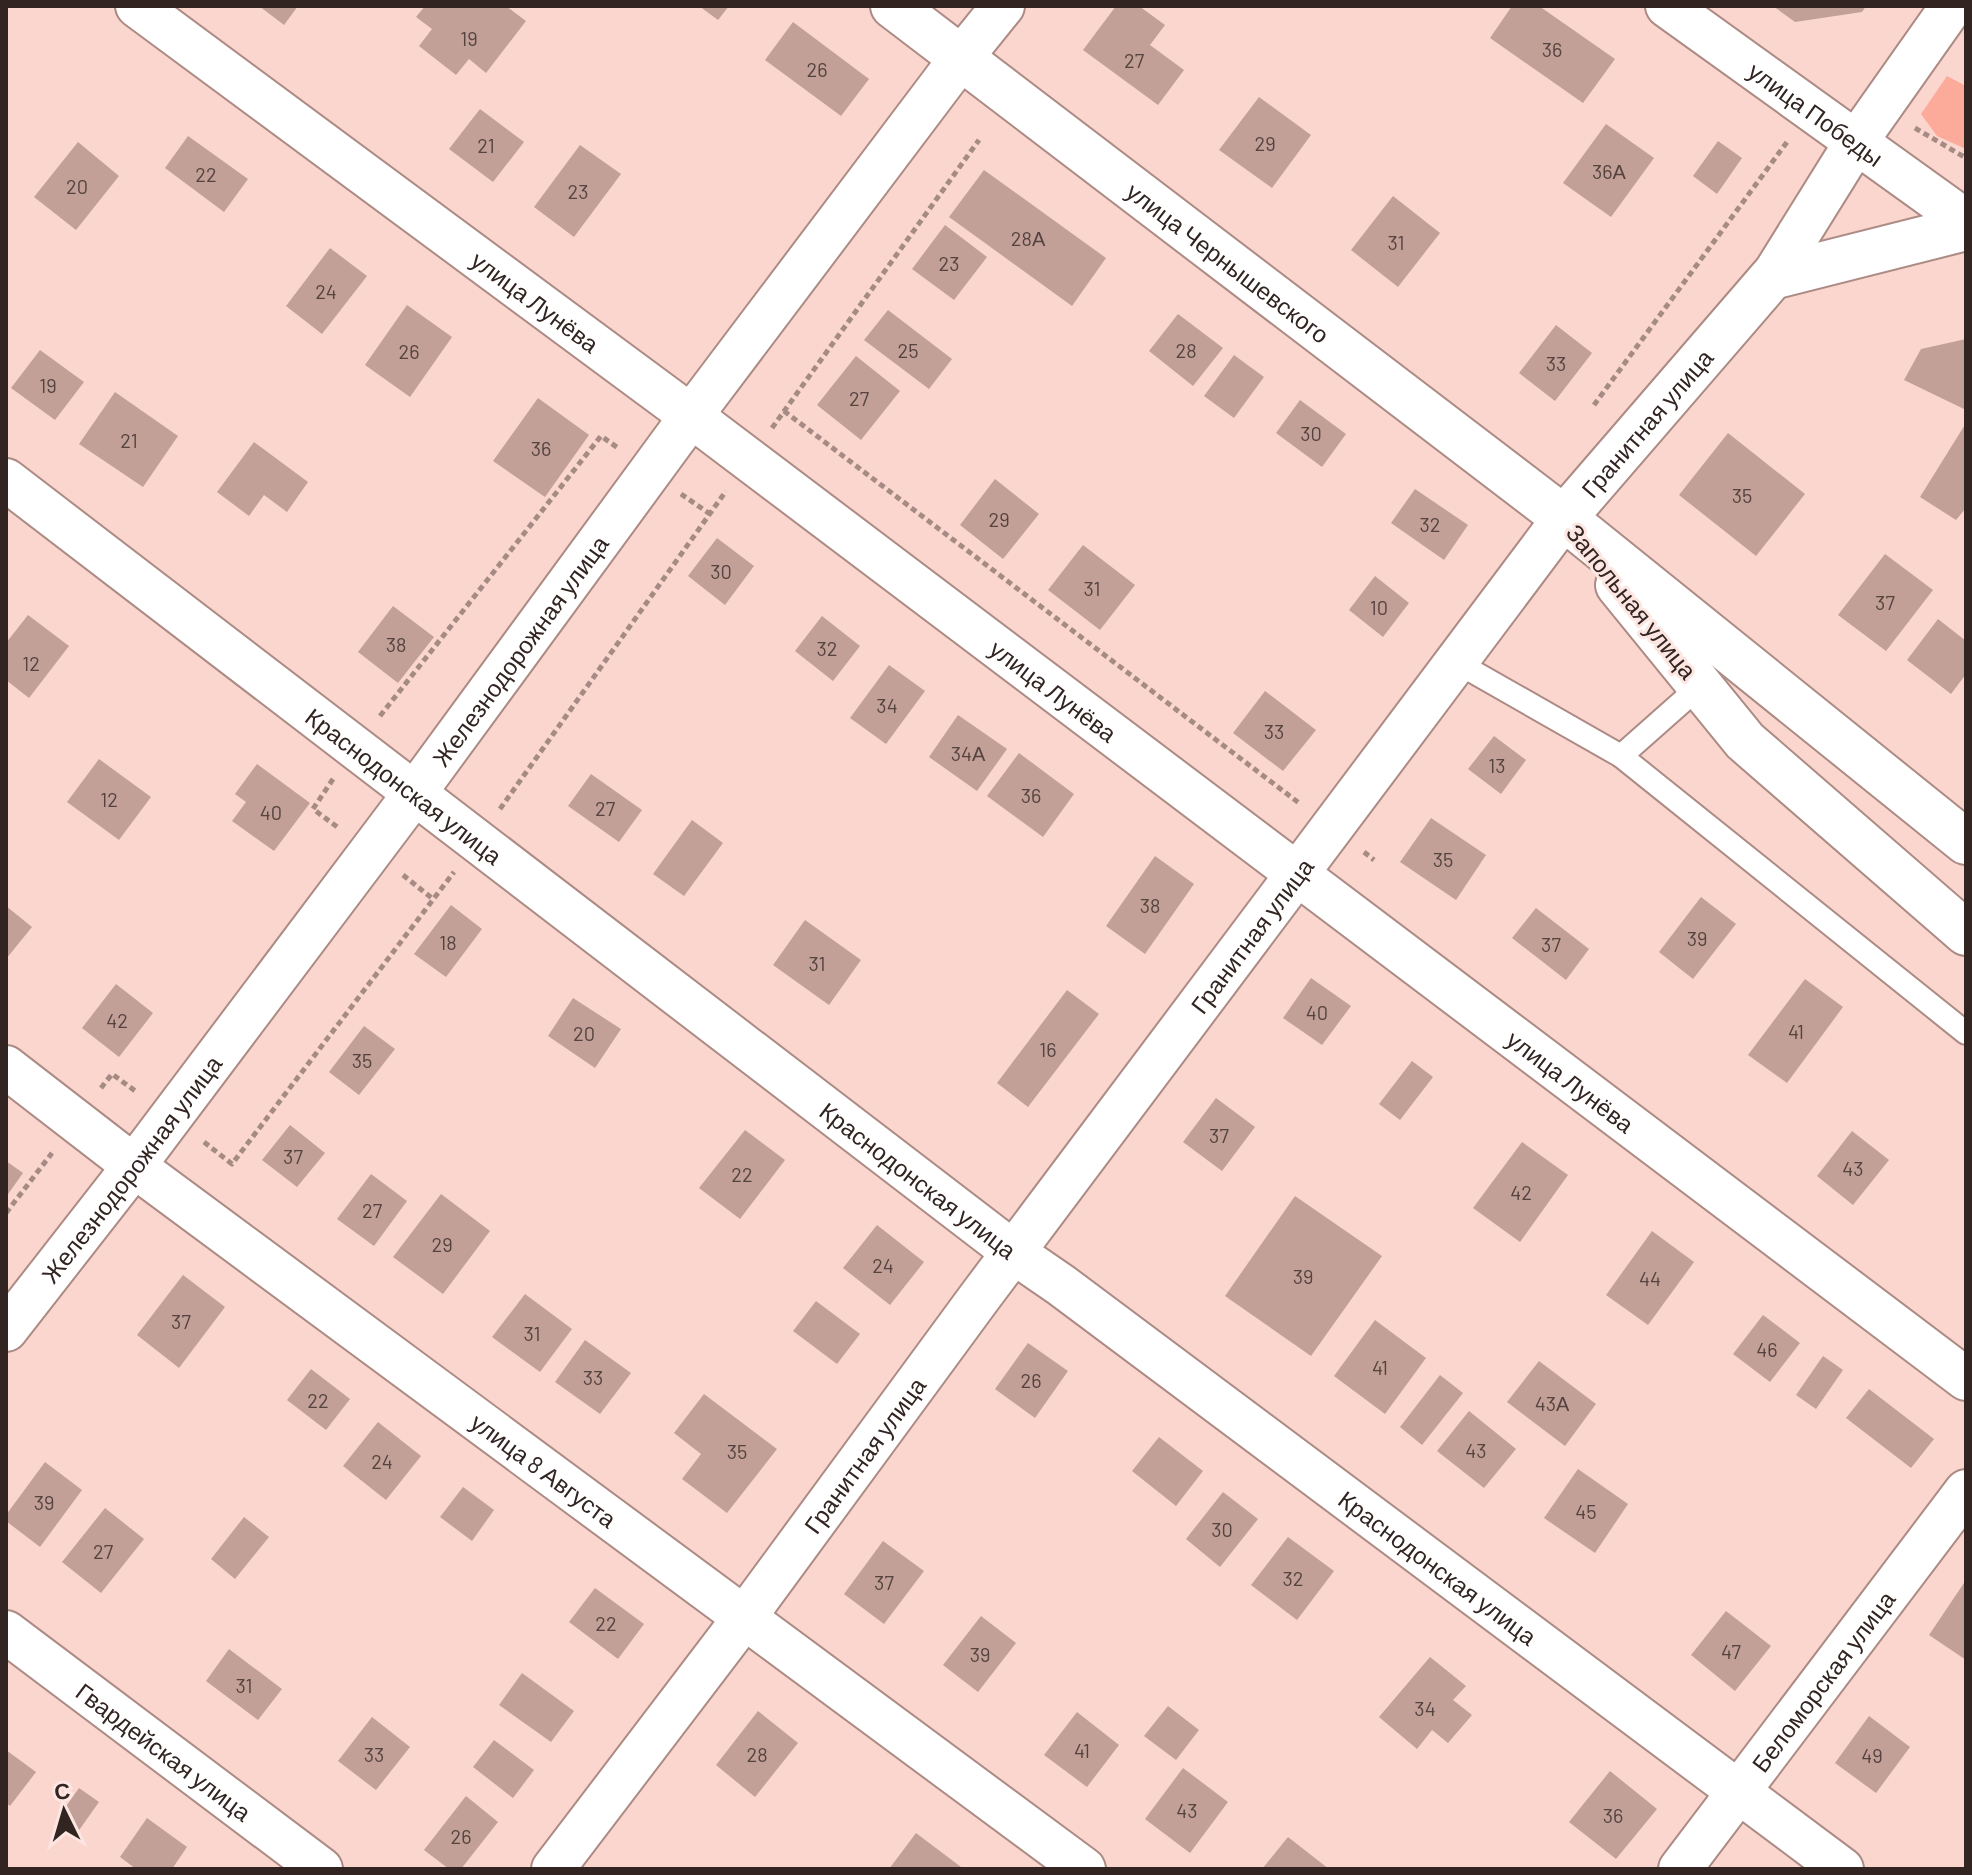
<svg xmlns="http://www.w3.org/2000/svg" width="1972" height="1875" font-family="Barlow,sans-serif">
<style>
.green{fill:#fcab9b}
.building{fill:#c2a098}
.lines{fill:none;stroke-linecap:round;stroke-linejoin:round}
.lane-casing{stroke:#ac8b84;stroke-width:26}
.street-casing{stroke:#ac8b84;stroke-width:46}
.secondary-casing{stroke:#ac8b84;stroke-width:48}
.path{stroke:#a68b85;stroke-width:5;stroke-dasharray:6 4;stroke-linecap:butt}
.lane{stroke:#fff;stroke-width:22}
.street{stroke:#fff;stroke-width:42}
.secondary{stroke:#fff;stroke-width:44}
.labels{text-anchor:middle;dominant-baseline:central;stroke-width:6;stroke-linejoin:round;paint-order:stroke}
.number-label{font-size:20px;fill:#55433f}
.street-label{font-size:24px;fill:#312421;stroke:#fde6e2}
</style>
<rect width="100%" height="100%" fill="#fad6ce"/>
<polygon class="green" points="1947,76 1966,86 1966,149 1937,136 1921,114"/>
<g class="building">
<polygon points="259,6 298,6 284,25"/>
<polygon points="425,6 506,6 526,21 486,73 469,59 456,75 419,46 432,29 416,17"/>
<polygon points="699,6 729,6 718,20"/>
<polygon points="1116,6 1139,6 1165,25 1150,45 1184,70 1158,105 1083,50"/>
<polygon points="1512,6 1539,6 1615,59 1583,103 1490,38"/>
<polygon points="1773,6 1866,6 1862,12 1795,22"/>
<polygon points="793,22 869,79 841,116 765,60"/>
<polygon points="1259,97 1311,135 1272,188 1219,150"/>
<polygon points="480,109 524,142 493,182 449,149"/>
<polygon points="1606,124 1654,158 1611,217 1563,183"/>
<polygon points="188,136 248,179 224,212 165,168"/>
<polygon points="1718,141 1742,158 1717,194 1693,176"/>
<polygon points="78,142 119,176 76,230 34,197"/>
<polygon points="580,145 621,174 574,237 534,207"/>
<polygon points="984,170 1106,258 1072,306 949,217"/>
<polygon points="1393,196 1440,233 1398,287 1351,250"/>
<polygon points="945,225 987,257 954,300 912,269"/>
<polygon points="330,248 367,276 322,334 286,306"/>
<polygon points="407,305 452,337 410,397 365,365"/>
<polygon points="888,310 952,359 929,389 864,340"/>
<polygon points="1178,314 1223,348 1193,386 1149,351"/>
<polygon points="1556,325 1592,353 1555,401 1519,373"/>
<polygon points="1966,339 1966,410 1904,380 1921,349"/>
<polygon points="40,350 84,382 55,420 11,388"/>
<polygon points="1234,355 1264,377 1234,418 1204,396"/>
<polygon points="856,356 900,391 861,440 817,405"/>
<polygon points="115,392 178,436 143,487 79,444"/>
<polygon points="538,398 589,435 545,497 493,461"/>
<polygon points="1300,400 1346,434 1322,467 1276,433"/>
<polygon points="1966,423 1966,508 1956,520 1920,497"/>
<polygon points="1728,433 1805,494 1756,556 1679,495"/>
<polygon points="254,442 308,482 287,512 264,495 249,516 217,492"/>
<polygon points="995,479 1039,514 1003,559 960,525"/>
<polygon points="1415,489 1468,525 1444,560 1391,523"/>
<polygon points="717,538 754,566 725,605 688,576"/>
<polygon points="1083,545 1135,585 1100,630 1048,590"/>
<polygon points="1885,554 1933,590 1886,651 1838,615"/>
<polygon points="1375,576 1409,603 1383,637 1349,610"/>
<polygon points="393,606 434,637 398,683 358,652"/>
<polygon points="28,615 69,646 29,698 6,680 6,643"/>
<polygon points="822,616 860,646 833,681 795,651"/>
<polygon points="1938,619 1966,641 1966,674 1951,694 1907,660"/>
<polygon points="889,665 925,691 886,744 850,718"/>
<polygon points="1265,691 1316,730 1283,771 1233,733"/>
<polygon points="958,715 1007,749 977,791 929,757"/>
<polygon points="1494,736 1526,760 1501,794 1468,769"/>
<polygon points="1019,753 1074,794 1043,837 987,796"/>
<polygon points="99,759 151,797 119,840 67,802"/>
<polygon points="257,764 310,803 274,851 232,821 246,802 235,794"/>
<polygon points="591,774 642,810 619,842 568,806"/>
<polygon points="1431,818 1486,855 1456,900 1400,862"/>
<polygon points="692,820 723,843 684,896 653,874"/>
<polygon points="1155,856 1194,884 1145,954 1106,926"/>
<polygon points="1701,897 1736,924 1693,979 1659,952"/>
<polygon points="451,905 482,929 446,977 414,954"/>
<polygon points="6,906 32,927 6,959"/>
<polygon points="1536,908 1589,949 1566,980 1512,938"/>
<polygon points="805,920 861,960 829,1005 773,965"/>
<polygon points="1311,978 1351,1006 1322,1045 1283,1018"/>
<polygon points="1805,979 1843,1007 1787,1083 1748,1055"/>
<polygon points="116,984 153,1013 119,1057 82,1028"/>
<polygon points="1067,990 1099,1014 1028,1107 997,1083"/>
<polygon points="573,998 621,1029 595,1068 548,1036"/>
<polygon points="364,1026 395,1049 359,1095 329,1072"/>
<polygon points="1412,1061 1433,1077 1400,1120 1379,1104"/>
<polygon points="1216,1098 1255,1127 1222,1171 1183,1142"/>
<polygon points="290,1125 325,1153 297,1187 262,1160"/>
<polygon points="745,1130 785,1160 740,1219 699,1188"/>
<polygon points="1852,1131 1889,1160 1853,1205 1817,1176"/>
<polygon points="1522,1142 1568,1175 1520,1242 1473,1208"/>
<polygon points="6,1161 23,1173 6,1197"/>
<polygon points="371,1174 407,1201 374,1246 337,1219"/>
<polygon points="441,1194 490,1231 443,1294 393,1257"/>
<polygon points="1295,1196 1382,1256 1311,1356 1225,1296"/>
<polygon points="877,1225 924,1262 890,1305 843,1268"/>
<polygon points="1652,1231 1694,1262 1648,1325 1606,1295"/>
<polygon points="183,1275 225,1307 179,1368 137,1335"/>
<polygon points="525,1294 572,1329 540,1372 492,1337"/>
<polygon points="816,1301 860,1334 837,1364 793,1331"/>
<polygon points="1763,1315 1800,1343 1770,1382 1733,1354"/>
<polygon points="1375,1320 1426,1358 1385,1414 1334,1376"/>
<polygon points="585,1340 631,1373 600,1414 555,1382"/>
<polygon points="1028,1343 1068,1371 1035,1418 995,1389"/>
<polygon points="1823,1356 1843,1370 1816,1409 1796,1395"/>
<polygon points="1539,1361 1596,1404 1565,1446 1507,1402"/>
<polygon points="311,1369 350,1399 326,1430 287,1400"/>
<polygon points="1440,1375 1463,1393 1422,1445 1400,1427"/>
<polygon points="1869,1389 1934,1439 1911,1468 1846,1418"/>
<polygon points="704,1394 777,1449 727,1513 682,1479 701,1454 674,1433"/>
<polygon points="1469,1411 1516,1449 1484,1488 1437,1451"/>
<polygon points="378,1422 421,1456 386,1500 343,1466"/>
<polygon points="1159,1437 1203,1471 1176,1506 1132,1471"/>
<polygon points="45,1462 82,1490 40,1547 6,1521 6,1515"/>
<polygon points="1578,1469 1628,1504 1595,1553 1544,1518"/>
<polygon points="463,1487 494,1510 472,1541 440,1517"/>
<polygon points="1223,1492 1258,1519 1220,1567 1186,1539"/>
<polygon points="105,1508 144,1539 101,1593 62,1562"/>
<polygon points="244,1517 269,1537 235,1579 211,1559"/>
<polygon points="1288,1537 1334,1571 1297,1620 1251,1585"/>
<polygon points="883,1541 924,1571 884,1624 844,1594"/>
<polygon points="1966,1580 1966,1660 1929,1635"/>
<polygon points="595,1588 644,1624 618,1659 569,1622"/>
<polygon points="1726,1611 1771,1646 1735,1691 1691,1655"/>
<polygon points="981,1616 1016,1643 978,1692 943,1665"/>
<polygon points="229,1649 282,1689 258,1720 206,1681"/>
<polygon points="1430,1657 1466,1686 1453,1700 1472,1715 1448,1743 1432,1730 1417,1749 1379,1717"/>
<polygon points="522,1673 574,1711 551,1742 499,1705"/>
<polygon points="1168,1706 1199,1730 1176,1760 1144,1736"/>
<polygon points="758,1711 798,1743 755,1797 716,1765"/>
<polygon points="1077,1712 1119,1745 1087,1787 1044,1755"/>
<polygon points="1869,1716 1910,1747 1876,1793 1835,1763"/>
<polygon points="372,1717 410,1747 376,1790 338,1761"/>
<polygon points="494,1740 534,1770 513,1798 473,1767"/>
<polygon points="6,1750 36,1772 10,1806 6,1803"/>
<polygon points="1183,1768 1228,1802 1190,1853 1145,1819"/>
<polygon points="1610,1771 1657,1809 1616,1859 1569,1822"/>
<polygon points="79,1788 99,1802 77,1833 57,1819"/>
<polygon points="466,1796 498,1822 461,1869 449,1869 424,1850"/>
<polygon points="147,1818 187,1847 172,1869 136,1869 120,1857"/>
<polygon points="916,1833 961,1867 959,1869 889,1869"/>
<polygon points="1288,1837 1329,1869 1262,1869"/>
</g>
<g class="lines">
<g class="lane-casing">
<g id="lane">
<polyline points="1456,662 1621,756"/>
<polyline points="1700,686 1621,756 1966,1033"/>
</g>
</g>
<g class="street-casing">
<g id="street">
<path id="s1" d="M 137,6 L 691,416 L 1966,1379"/>
<path id="s2" d="M 1667,6 L 1966,221"/>
<polyline points="1772,277 1856,142 1952,6"/>
<path id="s3" d="M 6,480 L 1013,1252 L 1061,1285 L 1842,1869"/>
<path id="s4" d="M 6,1067 L 134,1166 L 1084,1869"/>
<path id="s5" d="M 6,1330 L 134,1166 L 414,794 L 691,416 L 961,58 L 1003,6"/>
<path id="s6" d="M 6,1632 L 321,1869"/>
<path id="s7" d="M 553,1869 L 744,1618 L 979,1298 L 1564,518"/>
<path id="s8" d="M 1680,1869 L 1966,1491"/>
</g>
</g>
<g class="secondary-casing">
<g id="secondary">
<path id="s9" d="M 893,6 L 1564,518 L 1966,842"/>
<path id="s10" d="M 1564,518 L 1772,277 L 1966,228"/>
<polyline points="1618,585 1745,741 1966,933"/>
</g>
</g>
<g class="path">
<polyline points="1915,128 1966,158"/>
<polyline points="1594,405 1787,142"/>
<polyline points="784,411 1299,803"/>
<polyline points="772,428 979,140"/>
<polyline points="681,494 710,514"/>
<polyline points="380,716 601,436 618,448"/>
<polyline points="333,779 313,809 340,829"/>
<polyline points="500,809 726,491"/>
<polyline points="1364,852 1374,860"/>
<polyline points="403,875 433,899"/>
<polyline points="101,1088 112,1074 138,1093"/>
<polyline points="204,1142 232,1164 454,872"/>
<polyline points="6,1213 52,1153"/>
</g>
<use href="#lane" class="lane"/>
<use href="#street" class="street"/>
<use href="#secondary" class="secondary"/>
</g>
<g class="labels">
<g class="number-label">
<text x="469" y="38">19</text>
<text x="1552" y="49">36</text>
<text x="1134" y="60">27</text>
<text x="817" y="69">26</text>
<text x="1265" y="143">29</text>
<text x="486" y="145">21</text>
<text x="1609" y="171">36А</text>
<text x="206" y="174">22</text>
<text x="77" y="186">20</text>
<text x="578" y="191">23</text>
<text x="1028" y="238">28А</text>
<text x="1396" y="242">31</text>
<text x="949" y="263">23</text>
<text x="326" y="291">24</text>
<text x="908" y="350">25</text>
<text x="1186" y="350">28</text>
<text x="409" y="351">26</text>
<text x="1556" y="363">33</text>
<text x="48" y="385">19</text>
<text x="859" y="398">27</text>
<text x="1311" y="433">30</text>
<text x="129" y="440">21</text>
<text x="541" y="448">36</text>
<text x="1742" y="495">35</text>
<text x="999" y="519">29</text>
<text x="1430" y="524">32</text>
<text x="721" y="571">30</text>
<text x="1092" y="588">31</text>
<text x="1885" y="602">37</text>
<text x="1379" y="607">10</text>
<text x="396" y="644">38</text>
<text x="827" y="648">32</text>
<text x="31" y="663">12</text>
<text x="887" y="705">34</text>
<text x="1274" y="731">33</text>
<text x="968" y="753">34А</text>
<text x="1497" y="765">13</text>
<text x="1031" y="795">36</text>
<text x="109" y="799">12</text>
<text x="605" y="808">27</text>
<text x="271" y="812">40</text>
<text x="1443" y="859">35</text>
<text x="1150" y="905">38</text>
<text x="1697" y="938">39</text>
<text x="448" y="942">18</text>
<text x="1551" y="944">37</text>
<text x="817" y="963">31</text>
<text x="1317" y="1012">40</text>
<text x="117" y="1020">42</text>
<text x="1796" y="1031">41</text>
<text x="584" y="1033">20</text>
<text x="1048" y="1049">16</text>
<text x="362" y="1060">35</text>
<text x="1219" y="1135">37</text>
<text x="293" y="1156">37</text>
<text x="1853" y="1168">43</text>
<text x="742" y="1174">22</text>
<text x="1521" y="1192">42</text>
<text x="372" y="1210">27</text>
<text x="442" y="1244">29</text>
<text x="883" y="1265">24</text>
<text x="1303" y="1276">39</text>
<text x="1650" y="1278">44</text>
<text x="181" y="1321">37</text>
<text x="532" y="1333">31</text>
<text x="1767" y="1349">46</text>
<text x="1380" y="1367">41</text>
<text x="593" y="1377">33</text>
<text x="1031" y="1380">26</text>
<text x="318" y="1400">22</text>
<text x="1552" y="1403">43А</text>
<text x="1476" y="1450">43</text>
<text x="737" y="1451">35</text>
<text x="382" y="1461">24</text>
<text x="44" y="1502">39</text>
<text x="1586" y="1511">45</text>
<text x="1222" y="1529">30</text>
<text x="103" y="1551">27</text>
<text x="1293" y="1578">32</text>
<text x="884" y="1582">37</text>
<text x="606" y="1623">22</text>
<text x="1731" y="1651">47</text>
<text x="980" y="1654">39</text>
<text x="244" y="1685">31</text>
<text x="1425" y="1708">34</text>
<text x="1082" y="1750">41</text>
<text x="374" y="1754">33</text>
<text x="757" y="1754">28</text>
<text x="1872" y="1755">49</text>
<text x="1187" y="1810">43</text>
<text x="1613" y="1815">36</text>
<text x="461" y="1836">26</text>
</g>
<g class="street-label">
<text stroke="none"><textPath href="#s2" startOffset="184">улица Победы</textPath></text>
<text stroke="none"><textPath href="#s9" startOffset="422">улица Чернышевского</textPath></text>
<text stroke="none"><textPath href="#s1" startOffset="496">улица Лунёва</textPath></text>
<text stroke="none"><textPath href="#s10" startOffset="126">Гранитная улица</textPath></text>
<text transform="translate(1632 601) rotate(51)">Запольная улица</text>
<text stroke="none"><textPath href="#s5" startOffset="852">Железнодорожная улица</textPath></text>
<text stroke="none"><textPath href="#s1" startOffset="1144">улица Лунёва</textPath></text>
<text stroke="none"><textPath href="#s3" startOffset="502">Краснодонская улица</textPath></text>
<text stroke="none"><textPath href="#s7" startOffset="1166">Гранитная улица</textPath></text>
<text stroke="none"><textPath href="#s1" startOffset="1792">улица Лунёва</textPath></text>
<text stroke="none"><textPath href="#s5" startOffset="204">Железнодорожная улица</textPath></text>
<text stroke="none"><textPath href="#s3" startOffset="1150">Краснодонская улица</textPath></text>
<text stroke="none"><textPath href="#s7" startOffset="518">Гранитная улица</textPath></text>
<text stroke="none"><textPath href="#s4" startOffset="672">улица 8 Августа</textPath></text>
<text stroke="none"><textPath href="#s3" startOffset="1798">Краснодонская улица</textPath></text>
<text stroke="none"><textPath href="#s8" startOffset="236">Беломорская улица</textPath></text>
<text stroke="none"><textPath href="#s6" startOffset="198">Гвардейская улица</textPath></text>
</g>
</g>
<rect width="1972" height="1875" fill="none" stroke="#312421" stroke-width="16"/>
<g transform="translate(64 1811) rotate(355)" stroke="#fde6e2" stroke-width="6" paint-order="stroke">
<path d="M0-6L14 30L0 20L-14 30Z" fill="#312421"/>
<text y="-12" font-size="22" font-weight="bold" text-anchor="middle" fill="#312421">С</text>
</g>
</svg>
